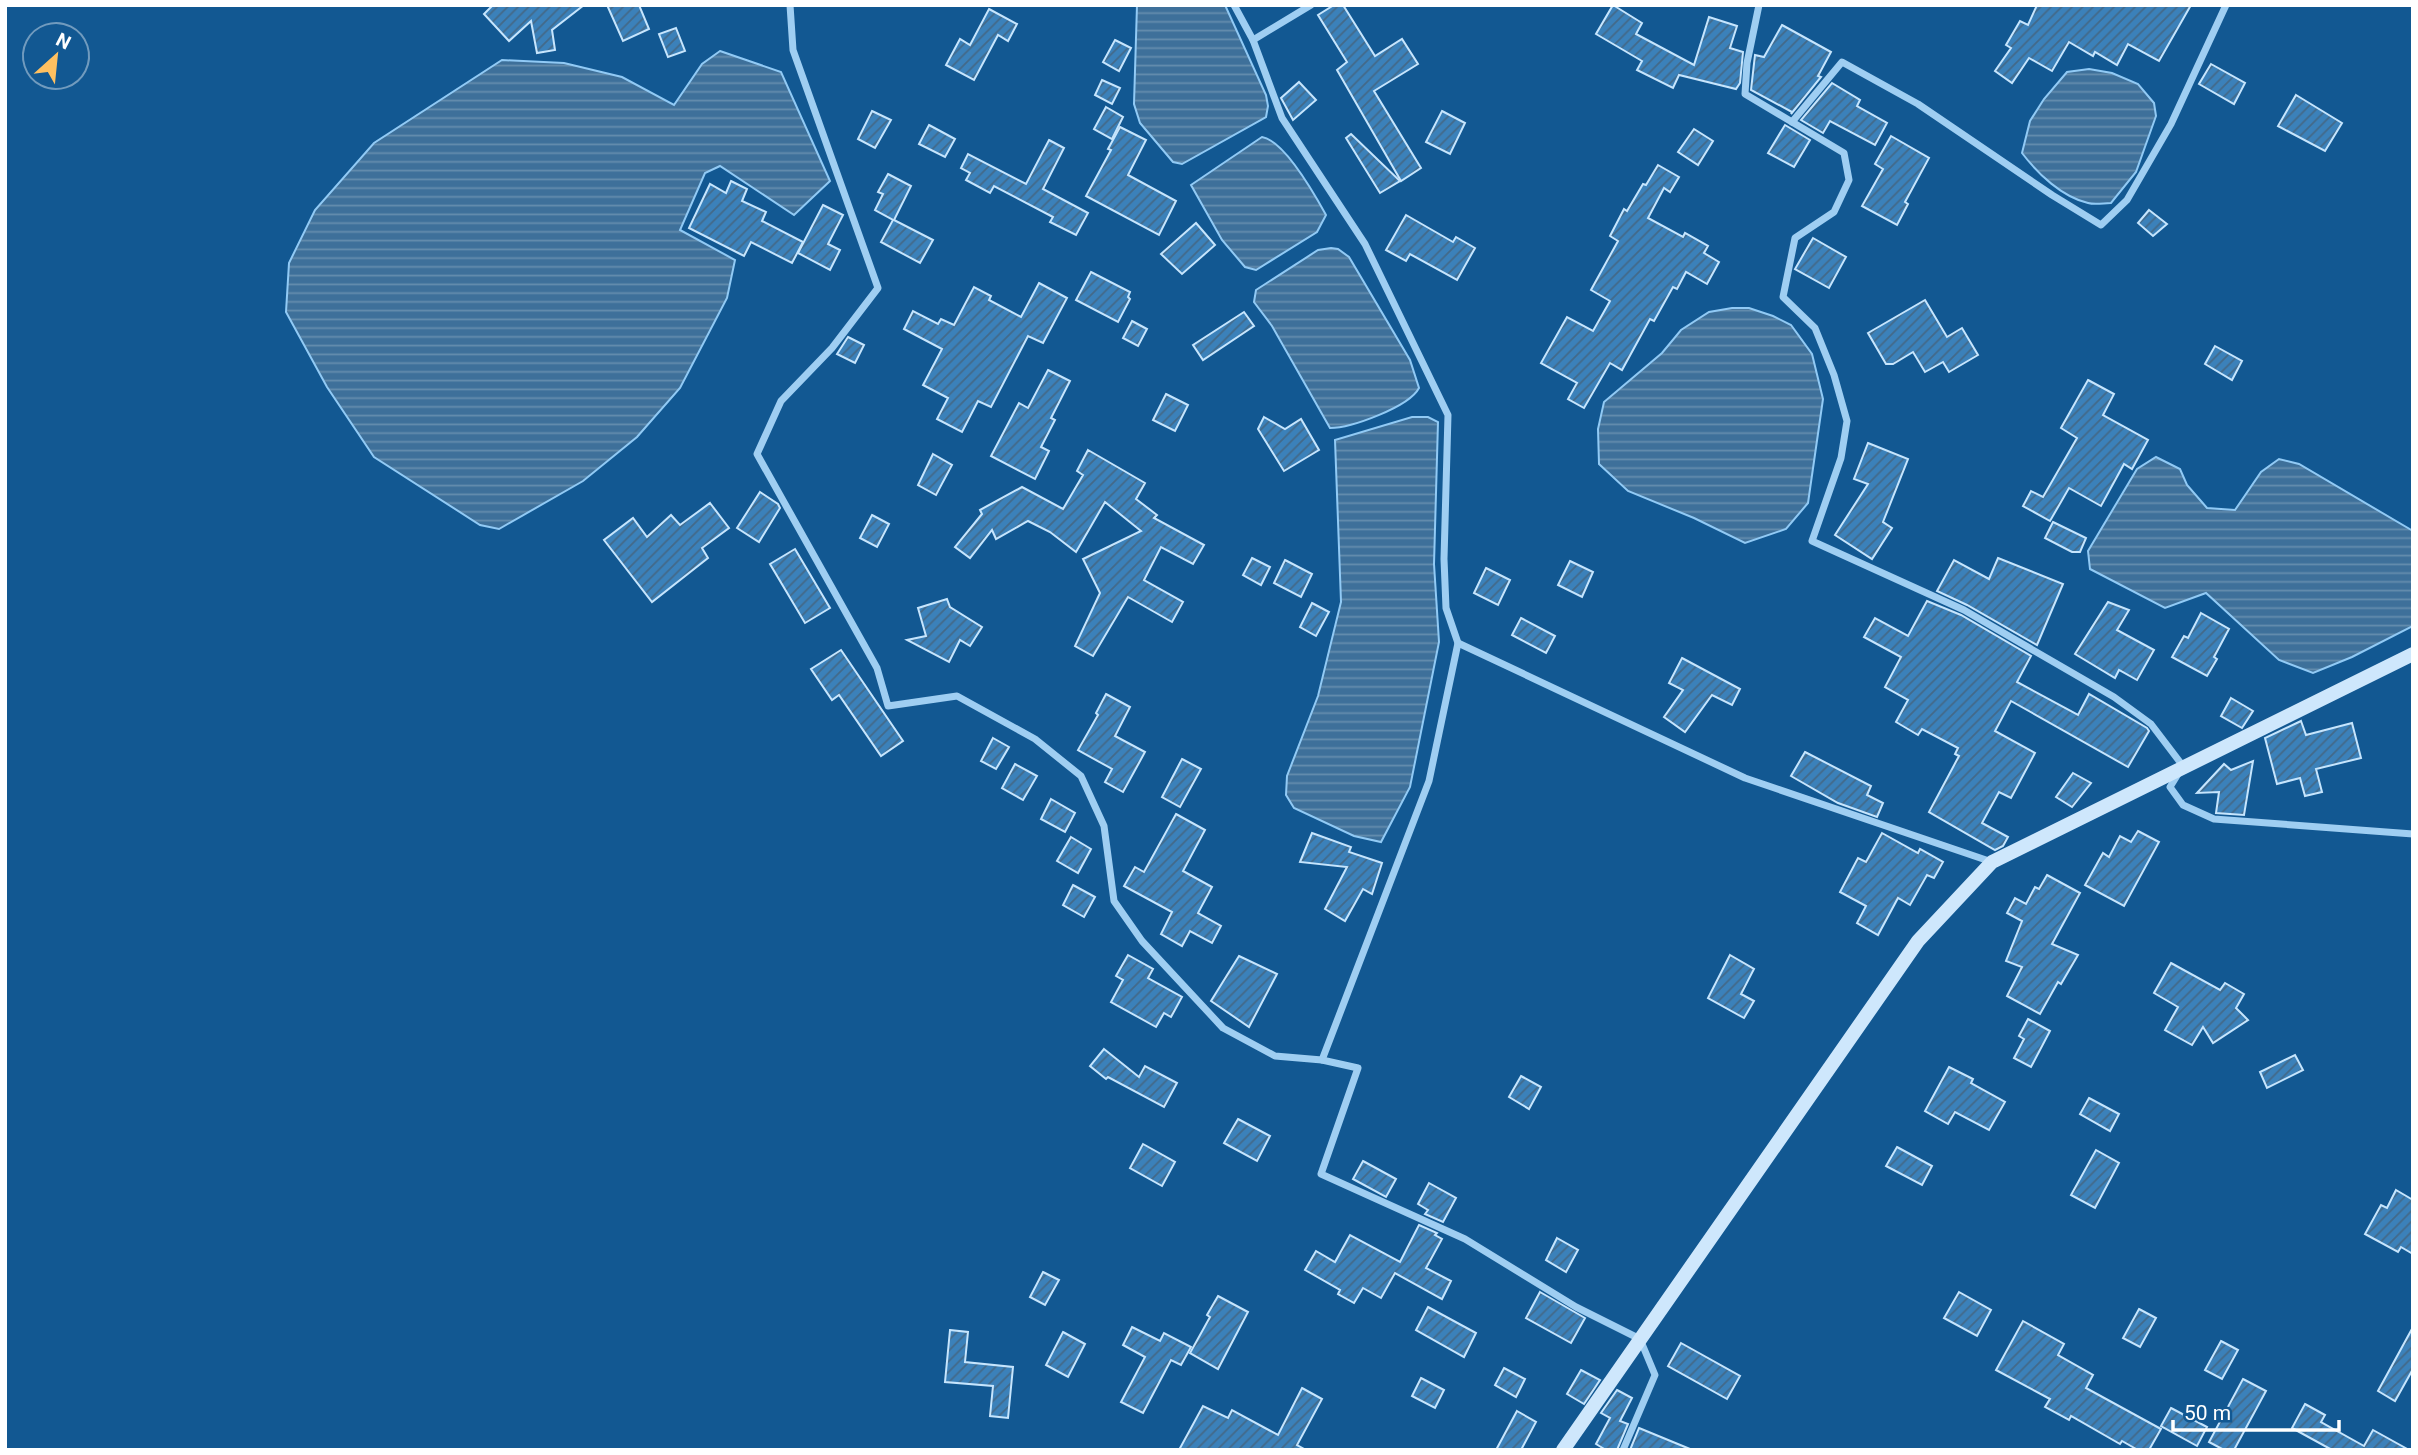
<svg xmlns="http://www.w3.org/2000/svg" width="2418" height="1455" font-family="Roboto,sans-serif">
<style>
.water{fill:url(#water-rules);stroke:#91caf5;stroke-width:2}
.building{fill:url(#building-hatch);stroke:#c6e5fd;stroke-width:2}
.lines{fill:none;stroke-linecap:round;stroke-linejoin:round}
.minor{stroke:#9fcef2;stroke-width:7}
.secondary{stroke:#cee7fc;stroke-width:14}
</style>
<defs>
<pattern id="water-rules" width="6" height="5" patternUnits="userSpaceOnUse" patternTransform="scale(1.75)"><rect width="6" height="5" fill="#3e709a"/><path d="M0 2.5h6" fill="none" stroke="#658dae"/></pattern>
<pattern id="building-hatch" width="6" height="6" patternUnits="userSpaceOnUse" patternTransform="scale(1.75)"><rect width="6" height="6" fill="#3b81ba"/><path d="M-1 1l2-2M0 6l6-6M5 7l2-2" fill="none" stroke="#436988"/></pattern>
</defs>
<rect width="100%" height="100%" fill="#125892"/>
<g class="water">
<polygon points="1137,5 1225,5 1266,95 1268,106 1266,117 1182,164 1173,162 1140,123 1134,104"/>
<polygon points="720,51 781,72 830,181 794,215 720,166 705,173 680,230 735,260 727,298 680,388 637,437 583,481 499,529 480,525 374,457 327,387 286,312 289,263 315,210 374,143 502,60 564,63 622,77 674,105 702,64"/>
<path d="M 2089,69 L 2112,73 L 2138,84 L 2154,103 L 2156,116 L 2136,172 L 2111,203 C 2104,203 2095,205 2088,203 C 2062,197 2038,174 2022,153 L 2030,121 L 2044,99 L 2067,72 Z"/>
<path d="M 1262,137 C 1285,141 1315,195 1326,215 L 1317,232 L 1256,270 L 1245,267 L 1222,240 L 1191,185 Z"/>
<path d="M 1331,248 L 1338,249 L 1349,257 L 1410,360 L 1419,388 C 1409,407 1351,428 1330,428 L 1272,326 L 1254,302 L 1256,290 L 1318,250 Z"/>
<polygon points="1732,308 1749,308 1773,316 1791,325 1812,354 1823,399 1808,503 1786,529 1745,543 1694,518 1628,491 1599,464 1598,429 1604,402 1662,353 1681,330 1709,312"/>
<polygon points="1412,417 1428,417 1438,422 1434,564 1439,642 1410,787 1381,842 1354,836 1294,808 1286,795 1287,776 1318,696 1341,602 1335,440"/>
<polygon points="2156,457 2180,469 2187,485 2207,508 2235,510 2261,472 2279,459 2299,464 2413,531 2413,626 2352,657 2313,673 2279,660 2206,593 2165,608 2090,569 2088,551 2137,469"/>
</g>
<g class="building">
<polygon points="493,5 584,5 552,30 555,50 537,53 531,21 509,41 484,14"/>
<polygon points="607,5 639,5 649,29 623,41"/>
<polygon points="1334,5 1343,5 1375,56 1402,39 1418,64 1374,91 1421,168 1401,181 1337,70 1347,62 1318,15"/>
<polygon points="1613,5 1642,23 1636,34 1694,65 1709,17 1737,26 1730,48 1743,52 1740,83 1736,89 1679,75 1673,88 1637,70 1642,61 1596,34"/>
<polygon points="2037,5 2191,5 2159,61 2128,44 2117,65 2095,52 2093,56 2069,42 2052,71 2029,58 2012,83 1995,71 2011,48 2006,45 2020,21 2028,25"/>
<polygon points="989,9 1017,24 1008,41 998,35 974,80 946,65 960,39 970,45"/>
<polygon points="1782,25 1831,52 1818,76 1821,77 1791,114 1792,112 1751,90 1755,55 1764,57"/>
<polygon points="676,28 685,51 668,57 659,34"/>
<polygon points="1115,40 1131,48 1119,71 1103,62"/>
<polygon points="2211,64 2245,83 2234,104 2199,84"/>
<polygon points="1102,80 1120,88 1112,104 1095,95"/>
<polygon points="1299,82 1316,100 1293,120 1281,98"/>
<polygon points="1832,83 1860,100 1857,106 1887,123 1875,145 1830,121 1823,133 1801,120"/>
<polygon points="2296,95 2342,123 2325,151 2278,126"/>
<polygon points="1106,107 1123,117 1112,139 1094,129"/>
<polygon points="872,111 891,120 875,148 858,139"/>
<polygon points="1442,111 1465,123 1450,154 1426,142"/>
<polygon points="929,125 955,139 945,157 919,144"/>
<polygon points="1785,125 1810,140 1794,167 1768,153"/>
<polygon points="1120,127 1146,140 1128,175 1176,201 1159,235 1086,196 1111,150 1108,149"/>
<polygon points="1694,129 1713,141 1698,165 1678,152"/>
<polygon points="1351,134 1400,181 1380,193 1346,138"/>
<polygon points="1891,136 1929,158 1905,202 1908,204 1897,225 1862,206 1883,169 1875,164"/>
<polygon points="1049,140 1064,148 1043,189 1088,213 1076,235 1050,222 1053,217 994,186 990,193 966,180 970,173 961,168 968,154 1026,184"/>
<polygon points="1658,165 1679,177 1670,192 1664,188 1648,218 1683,237 1685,233 1708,246 1704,253 1719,262 1707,284 1686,272 1677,289 1673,287 1654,321 1650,319 1622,370 1610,363 1584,408 1568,399 1577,383 1541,363 1567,317 1593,331 1610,301 1591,290 1618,241 1610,236 1624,209 1627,211 1643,184 1646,185"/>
<polygon points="888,174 911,186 894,220 933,240 920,263 881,242 893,220 875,210 883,194 878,192"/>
<polygon points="731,181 747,189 742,201 766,212 762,221 803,242 792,263 751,242 744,256 689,228 710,184 726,193"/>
<polygon points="823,205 843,215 828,244 840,250 830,270 798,253"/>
<polygon points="2149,210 2167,224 2153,236 2138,223"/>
<polygon points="1406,215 1453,242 1456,237 1475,248 1457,280 1410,254 1406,261 1386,250"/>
<polygon points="1196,223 1215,245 1182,274 1161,254"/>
<polygon points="1813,238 1846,257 1829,288 1795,269"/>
<polygon points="1091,272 1130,292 1128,297 1130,299 1118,322 1076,300"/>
<polygon points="1039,283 1067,298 1043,343 1028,336 991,407 978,401 962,432 937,419 948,398 923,385 942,349 904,329 913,311 938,324 941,319 954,325 974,287 991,296 989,300 1021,317"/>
<polygon points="1925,300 1947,337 1962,328 1978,355 1949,372 1943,362 1925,372 1913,352 1893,364 1886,364 1868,333"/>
<polygon points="1244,312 1254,326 1203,360 1193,345"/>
<polygon points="1132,321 1147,329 1138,346 1123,338"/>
<polygon points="848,337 864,345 855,363 837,354"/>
<polygon points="2215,346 2242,361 2232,380 2205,364"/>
<polygon points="1048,370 1070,381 1051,418 1055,420 1041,447 1049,451 1035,479 991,456 1019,403 1028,408"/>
<polygon points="2088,380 2114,394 2103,415 2148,440 2132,469 2124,464 2101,506 2069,488 2050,521 2023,506 2031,491 2043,497 2077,438 2061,428"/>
<polygon points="1166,394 1188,405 1175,431 1153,420"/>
<polygon points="1264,417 1285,429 1301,419 1319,450 1284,471 1258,429"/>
<polygon points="1868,443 1908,459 1883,522 1892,528 1872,559 1835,535 1868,484 1854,479"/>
<polygon points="1088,450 1145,483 1136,499 1157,515 1154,518 1204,545 1193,564 1161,547 1144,580 1183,602 1172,622 1128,597 1093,656 1075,646 1100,593 1083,559 1141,531 1105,502 1076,552 1050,532 1028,521 996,539 992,530 970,558 955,547 982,514 980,510 1022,487 1063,509 1083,475 1077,471"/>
<polygon points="933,454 952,465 936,495 918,485"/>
<polygon points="760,492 778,504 780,508 759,542 737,528"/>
<polygon points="710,503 729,528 702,548 708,558 652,602 604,540 633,518 647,537 671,515 680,525"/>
<polygon points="872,515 889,524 877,547 860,538"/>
<polygon points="2053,522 2086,538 2080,552 2072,552 2045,538"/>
<polygon points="795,549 830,608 805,623 770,564"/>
<polygon points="1252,558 1270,567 1261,585 1243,575"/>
<polygon points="1998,558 2063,584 2037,645 1967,605 1937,591 1954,560 1989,579"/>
<polygon points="1285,560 1312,574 1301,597 1274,583"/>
<polygon points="1570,561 1593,572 1582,597 1558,585"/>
<polygon points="1486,568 1510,580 1498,605 1474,593"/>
<polygon points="947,599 950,607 982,627 970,646 960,640 949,662 907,640 926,636 918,608"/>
<polygon points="1927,601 1961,615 2031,656 2017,682 2078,715 2089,694 2147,728 2149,731 2128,767 2011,701 1995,731 2035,753 2011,798 1999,792 1982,823 2008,837 2003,846 1995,850 1929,812 1959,756 1955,754 1958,748 1922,729 1918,735 1896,722 1908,700 1885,687 1901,657 1864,637 1875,618 1908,636"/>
<polygon points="2108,602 2129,610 2117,630 2154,650 2137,680 2119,670 2115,678 2075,654"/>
<polygon points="1312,603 1329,612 1316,636 1300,627"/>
<polygon points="2201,613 2229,629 2214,657 2217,659 2207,676 2172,657 2184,636 2188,638"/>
<polygon points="1521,618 1555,636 1546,653 1512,635"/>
<polygon points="841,650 903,741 881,756 839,695 832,700 811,669"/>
<polygon points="1682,658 1740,689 1732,705 1712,695 1685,732 1664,717 1683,690 1669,683"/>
<polygon points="1106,694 1130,707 1115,736 1145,752 1123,792 1105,782 1112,769 1078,750 1098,715 1096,713"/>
<polygon points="2231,698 2253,711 2242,728 2221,716"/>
<polygon points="2301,721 2306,735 2352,723 2361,758 2316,769 2322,792 2305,796 2300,778 2277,784 2265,738"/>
<polygon points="993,738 1009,747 996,769 981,761"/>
<polygon points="1805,752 1871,786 1867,795 1883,803 1877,817 1838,803 1791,776"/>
<polygon points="1182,759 1201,769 1180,807 1162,797"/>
<polygon points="2253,761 2244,815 2216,813 2219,792 2197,793 2224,764 2231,770"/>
<polygon points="1015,764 1037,776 1023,800 1002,788"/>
<polygon points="2073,773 2091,783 2072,807 2056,797"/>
<polygon points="1051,799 1075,813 1065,832 1041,819"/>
<polygon points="1176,814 1205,830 1183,871 1212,887 1198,913 1221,926 1212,943 1190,931 1182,946 1161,934 1172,912 1124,886 1135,867 1144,872"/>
<polygon points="2138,831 2159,842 2124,906 2085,885 2103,853 2109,857 2120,836 2131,842"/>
<polygon points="1312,833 1351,847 1349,852 1382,863 1372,894 1363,889 1345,921 1325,909 1347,867 1300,862"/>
<polygon points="1882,833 1918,853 1920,849 1943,862 1934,878 1927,875 1910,905 1898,898 1878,935 1857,923 1866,906 1840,892 1858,858 1866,862"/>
<polygon points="1071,837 1091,849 1078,873 1057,861"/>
<polygon points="2047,875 2080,893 2052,944 2078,955 2061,984 2058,982 2040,1014 2007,996 2022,967 2006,961 2022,921 2007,913 2015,898 2026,904 2035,887 2039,889"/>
<polygon points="1073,885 1095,897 1084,917 1063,905"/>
<polygon points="1128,955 1153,969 1148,978 1182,997 1171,1017 1164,1013 1156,1027 1111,1002 1123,980 1116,976"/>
<polygon points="1730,955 1754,969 1741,994 1754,1001 1744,1018 1708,998"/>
<polygon points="1239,956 1277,974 1249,1027 1211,1001"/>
<polygon points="2171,963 2220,990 2225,983 2244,994 2236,1008 2248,1020 2213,1043 2203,1027 2192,1045 2165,1030 2178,1007 2154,993"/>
<polygon points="2028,1019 2050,1031 2031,1067 2014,1058 2024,1039 2019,1036"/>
<polygon points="1104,1049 1139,1077 1145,1066 1177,1083 1164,1107 1108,1077 1106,1079 1090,1066"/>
<polygon points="2295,1055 2303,1070 2267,1088 2260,1072"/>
<polygon points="1949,1067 1973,1079 1971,1083 2005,1102 1989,1130 1955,1112 1948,1124 1925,1111"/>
<polygon points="1521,1076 1541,1087 1529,1109 1509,1097"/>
<polygon points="2089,1098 2119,1114 2110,1131 2080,1114"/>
<polygon points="1238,1119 1270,1136 1257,1161 1224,1143"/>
<polygon points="1143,1144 1175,1162 1162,1186 1130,1168"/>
<polygon points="1897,1147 1932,1166 1922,1185 1886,1166"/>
<polygon points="2096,1150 2119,1163 2095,1208 2071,1195"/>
<polygon points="1363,1161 1396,1179 1386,1197 1353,1179"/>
<polygon points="1429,1183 1456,1198 1443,1222 1425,1214 1428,1210 1418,1204"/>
<polygon points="2396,1190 2413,1200 2413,1254 2401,1247 2398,1252 2365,1234 2381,1205 2387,1208"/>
<polygon points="1419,1225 1437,1233 1435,1235 1442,1239 1426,1268 1451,1281 1442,1299 1395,1273 1381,1298 1363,1288 1354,1303 1338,1294 1340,1290 1305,1270 1316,1251 1335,1262 1350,1235 1400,1262"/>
<polygon points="1557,1238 1578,1250 1566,1272 1546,1260"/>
<polygon points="1043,1272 1059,1280 1045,1305 1030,1297"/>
<polygon points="1540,1292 1585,1318 1571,1343 1526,1318"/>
<polygon points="1959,1292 1991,1310 1977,1336 1944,1318"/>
<polygon points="1218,1296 1248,1312 1218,1369 1190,1353 1210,1317 1207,1315"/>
<polygon points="1428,1307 1476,1333 1464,1357 1416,1330"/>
<polygon points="2139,1309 2156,1318 2140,1347 2123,1338"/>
<polygon points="2023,1321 2064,1344 2058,1355 2093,1375 2086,1388 2161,1429 2149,1450 2138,1450 2122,1441 2120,1444 2071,1416 2069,1420 2045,1407 2050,1399 1996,1370"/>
<polygon points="1132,1327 1160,1341 1164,1333 1191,1347 1181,1365 1171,1360 1143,1413 1121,1402 1145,1357 1123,1345"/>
<polygon points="2413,1327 2413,1369 2395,1401 2378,1391"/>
<polygon points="950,1330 968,1332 965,1362 1013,1367 1008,1418 990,1416 993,1386 945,1382"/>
<polygon points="1063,1332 1085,1344 1068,1377 1046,1365"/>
<polygon points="2221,1341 2238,1350 2222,1379 2205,1370"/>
<polygon points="1681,1343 1740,1376 1727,1399 1668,1366"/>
<polygon points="1504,1368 1525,1379 1516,1397 1495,1385"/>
<polygon points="1581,1370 1600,1380 1584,1404 1567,1394"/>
<polygon points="1421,1378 1444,1390 1435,1408 1412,1396"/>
<polygon points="2243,1379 2266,1391 2234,1450 2224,1450 2209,1442"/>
<polygon points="1302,1388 1322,1399 1297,1445 1306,1450 1179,1450 1203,1406 1228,1418 1232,1410 1278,1435"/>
<polygon points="1617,1390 1632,1398 1620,1421 1628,1424 1617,1450 1606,1450 1596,1444 1610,1418 1601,1413"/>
<polygon points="2305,1404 2325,1415 2321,1422 2364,1446 2373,1430 2409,1450 2332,1450 2292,1428"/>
<polygon points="2171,1408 2207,1427 2197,1446 2161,1426"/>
<polygon points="1517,1411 1536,1422 1521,1450 1496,1450"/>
<polygon points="1639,1428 1690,1449 1690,1450 1630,1450"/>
</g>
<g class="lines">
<g class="minor">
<polyline points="790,5 793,50 878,288 832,348 781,401 757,454 877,668 888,706 957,696 1035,739 1081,776 1104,826 1114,901 1142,941 1223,1028 1275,1056 1322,1060"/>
<polyline points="1234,5 1253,40 1282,118 1365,244 1448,415 1444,559 1446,608 1458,643 1745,778 1992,862"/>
<polyline points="1759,5 1747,63 1745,94 1844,153 1849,180 1834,212 1795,238 1783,297 1815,328 1834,375 1847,421 1841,458 1812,541 1964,610 2114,697 2151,724 2183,766 2170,787 2183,805 2214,819 2413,834"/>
<polyline points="1253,40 1311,5"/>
<polyline points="1792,122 1842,62 1918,104 2052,195 2101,225 2127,200 2171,124 2226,5"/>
<polyline points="1458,643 1429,781 1322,1060 1358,1068 1321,1174 1465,1239 1576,1307 1640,1339 1655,1375 1623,1450"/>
</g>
<polyline class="secondary" points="1563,1450 1918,941 1992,862 2413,654"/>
</g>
<rect width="2418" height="1455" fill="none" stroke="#ffffff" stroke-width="14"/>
<g transform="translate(56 56) rotate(27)"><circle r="33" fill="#125892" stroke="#719bbe" stroke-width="2"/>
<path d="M0-5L12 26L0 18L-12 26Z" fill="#ffc060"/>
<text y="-10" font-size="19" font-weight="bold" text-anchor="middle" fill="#ffffff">N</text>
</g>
<path d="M2173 1420v10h166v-10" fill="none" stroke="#ffffff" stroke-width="3.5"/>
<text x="2184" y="1420" font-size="21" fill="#ffffff" stroke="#125892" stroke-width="5" paint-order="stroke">50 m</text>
</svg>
